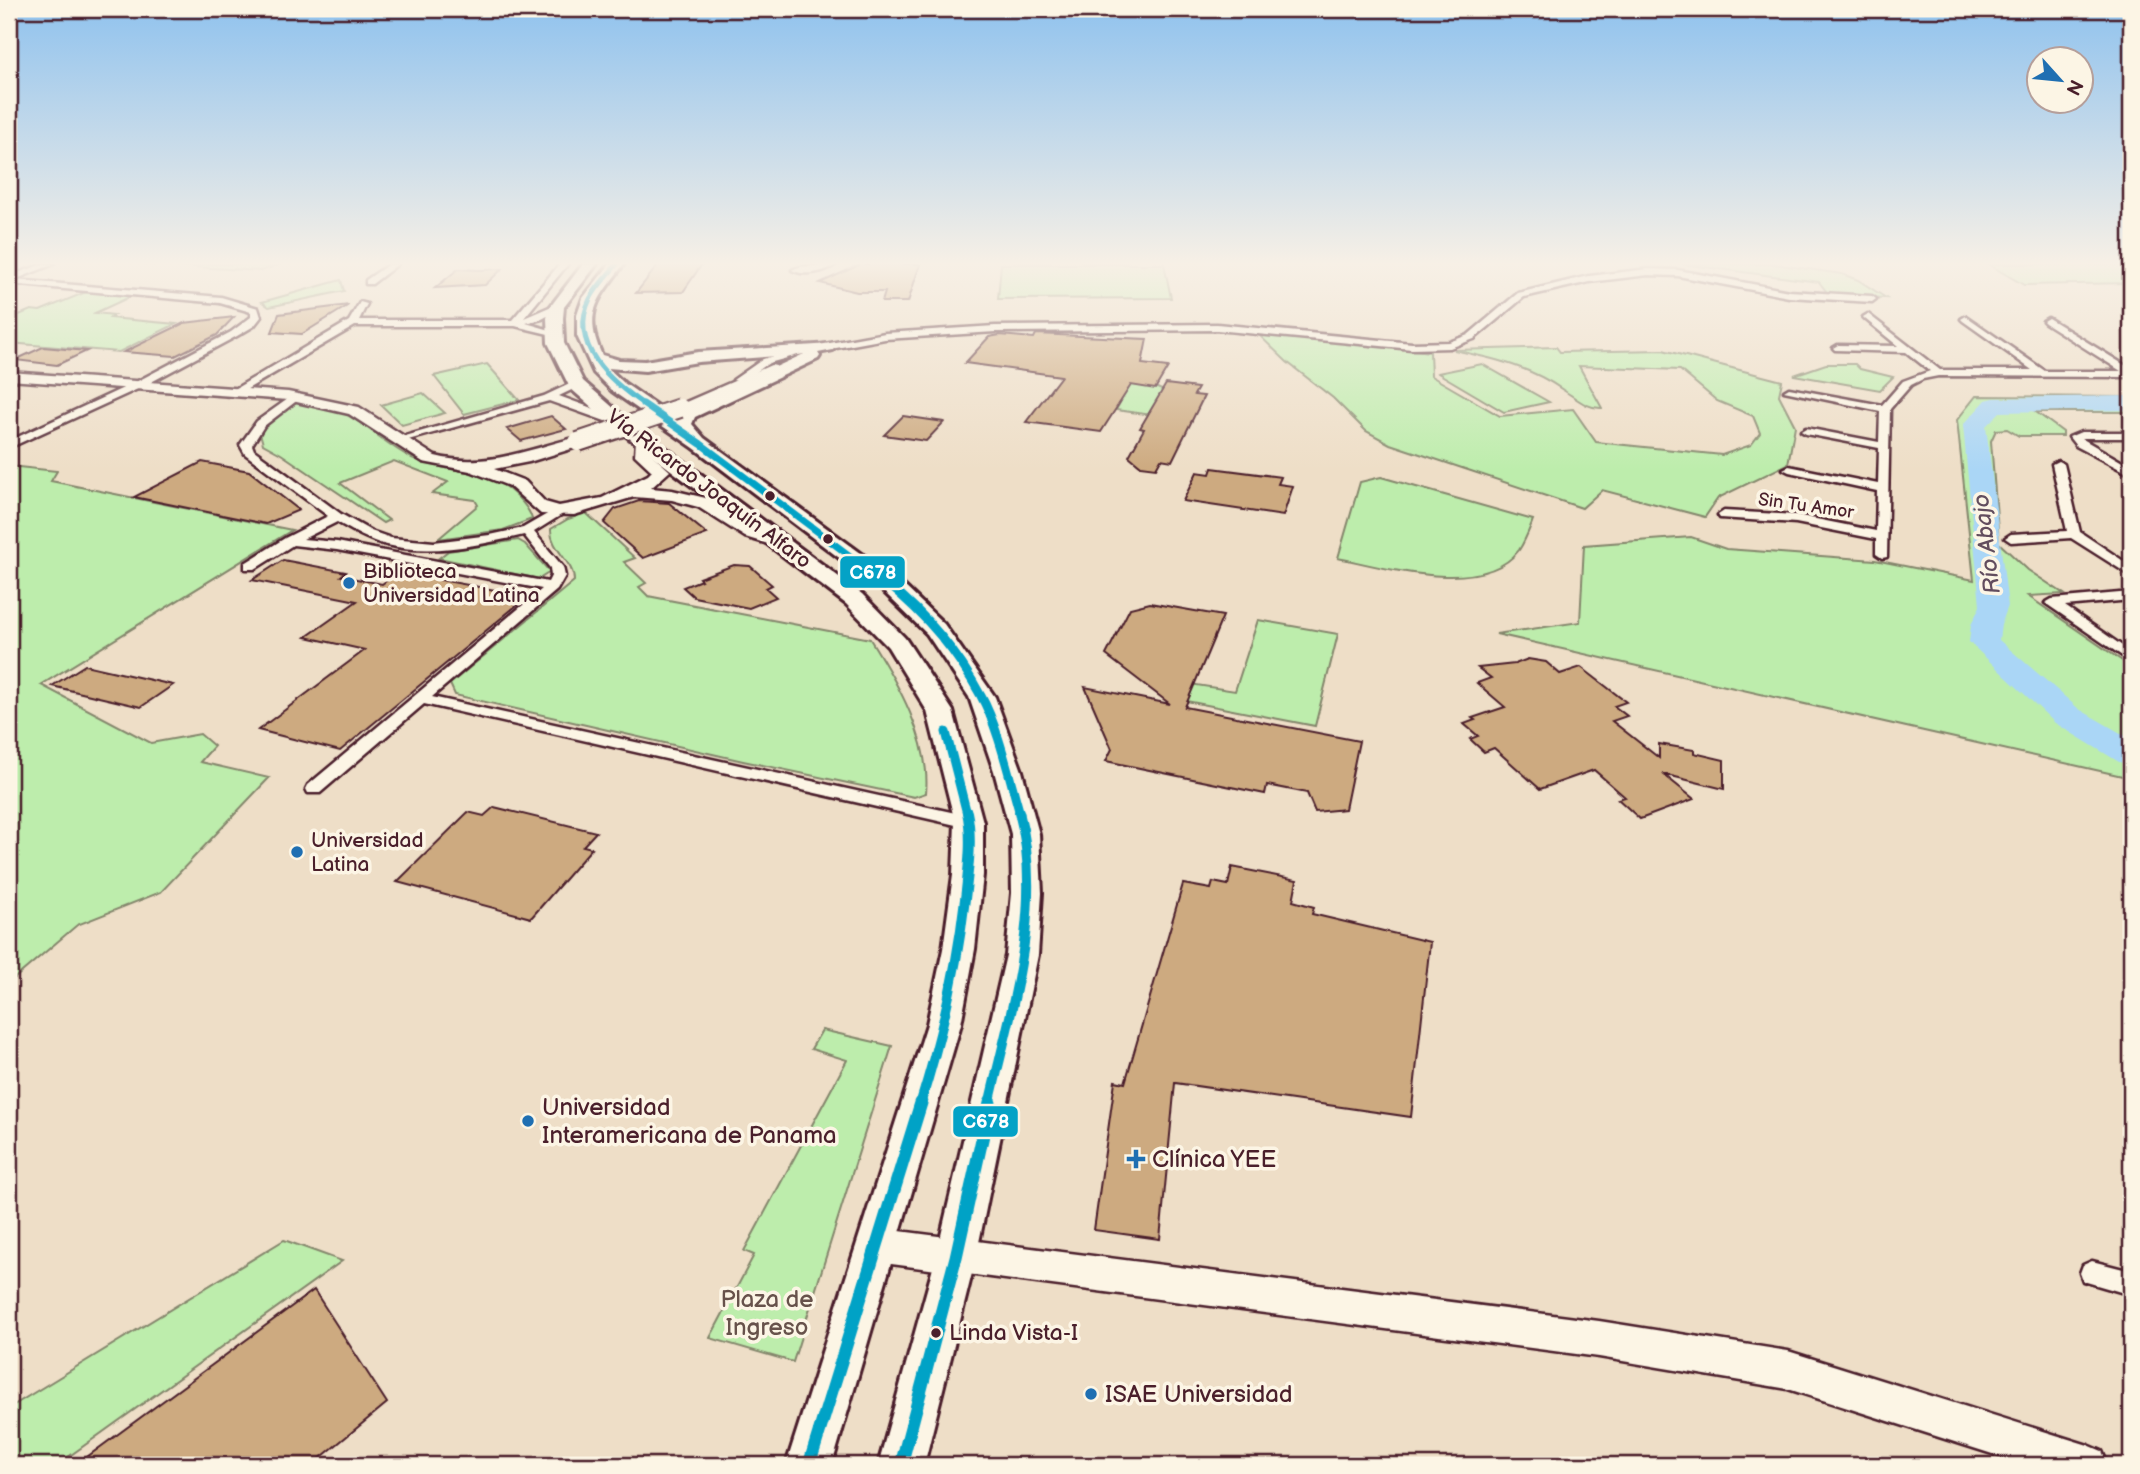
<svg xmlns="http://www.w3.org/2000/svg" width="2140" height="1474" font-family="'Balsamiq Sans',sans-serif">
<style>
.green{fill:#bdedac;stroke:#84866c;stroke-width:2}
.lines{fill:none;stroke-linecap:round;stroke-linejoin:round}
.river{fill:#aad6f6;fill-rule:evenodd}
.building{fill:#cdaa80;stroke:#4a1f2b;stroke-width:2}
.street-casing{stroke:#4a1f2b;stroke-width:5}
.secondary-casing{stroke:#4a1f2b;stroke-width:5}
.primary-casing{stroke:#4a1f2b;stroke-width:6}
.street{fill:#fcf5e5;fill-rule:evenodd}
.secondary{fill:#fcf5e5;fill-rule:evenodd}
.primary{fill:#fcf5e5;fill-rule:evenodd}
.secondary-bridge-casing{stroke:#4a1f2b;stroke-width:22;stroke-linecap:butt}
.secondary-bridge{stroke:#fcf5e5;stroke-width:18}
.bus-1-far4-casing{stroke:#fcf5e5;stroke-width:9}
.bus-1-far3-casing{stroke:#fcf5e5;stroke-width:11}
.bus-1-far2-casing{stroke:#fcf5e5;stroke-width:14}
.bus-1-far1-casing{stroke:#fcf5e5;stroke-width:16}
.bus-1-casing{stroke:#fcf5e5;stroke-width:18}
.bus-1-far4{stroke:#04a2c6;stroke-width:5}
.bus-1-far3{stroke:#04a2c6;stroke-width:7}
.bus-1-far2{stroke:#04a2c6;stroke-width:9}
.bus-1-far1{stroke:#04a2c6;stroke-width:10}
.bus-1{stroke:#04a2c6;stroke-width:13}
.bus-dot{fill:#4a1f2b;stroke:#fcf5e5;stroke-width:2.5}
.poi-dot{fill:#1f6fb2;stroke:#fcf5e5;stroke-width:2.5}
.labels{text-anchor:middle;dominant-baseline:central;stroke-width:7;stroke-linejoin:round;paint-order:stroke}
.far-street-label{font-size:18px;fill:#4a1f2b;stroke:#fcf5e5}
.street-label{font-size:21px;fill:#4a1f2b;stroke:#fcf5e5}
.poi-label{font-size:21px;fill:#4a1f2b;stroke:#fcf5e5;text-anchor:start}
.water-label{font-size:23px;font-style:italic;fill:#624d5e;stroke:#fcf5e5}
.near-bus-label{font-size:23px;fill:#4a1f2b;stroke:#fcf5e5;text-anchor:start}
.near-poi-label{font-size:24px;fill:#4a1f2b;stroke:#fcf5e5;text-anchor:start}
.near-park-label{font-size:24px;fill:#67524b;stroke:#fcf5e5}
.line-badge{stroke:#fcf5e5;stroke-width:2.5}
.badge-label{font-size:19px;text-anchor:middle;font-weight:bold;fill:#fff}
</style>
<rect width="100%" height="100%" fill="#eedec7"/>
<filter id="ink" filterUnits="userSpaceOnUse"><feTurbulence type="fractalNoise" baseFrequency=".0143" numOctaves="2"/><feDisplacementMap in="SourceGraphic" scale="14" xChannelSelector="R" yChannelSelector="G"/><feConvolveMatrix kernelMatrix="1 2 1 2 8 2 1 2 1" color-interpolation-filters="sRGB"/></filter>
<g filter="url(#ink)">
<g class="green">
<polygon points="144,264 280,264 261,271"/>
<polygon points="1001,264 1164,264 1171,298 998,299"/>
<polygon points="1682,264 1774,264 1842,274 1858,280 1886,298 1829,295 1819,282"/>
<polygon points="1988,264 2131,264 2131,283 2024,285"/>
<polygon points="341,280 344,291 269,307 262,302"/>
<polygon points="86,292 132,296 95,313 114,315 110,318 176,324 119,352 9,343 9,319 31,310 40,311"/>
<path d="M 1280,334 L 1430,352 L 1431,376 L 1500,416 L 1573,409 L 1596,442 L 1722,455 L 1751,445 L 1760,433 L 1753,416 L 1717,401 L 1680,370 L 1579,366 L 1602,408 C 1587,409 1576,398 1563,390 C 1529,366 1494,359 1454,350 L 1556,347 L 1560,352 L 1663,350 L 1782,381 L 1779,395 L 1795,426 L 1788,464 L 1718,498 L 1705,517 L 1602,490 L 1582,508 L 1390,444 L 1366,431 L 1333,398 L 1287,362 L 1259,335 Z"/>
<polygon points="487,364 519,400 464,414 434,376"/>
<polygon points="1482,364 1549,402 1504,412 1438,373"/>
<polygon points="1826,364 1855,364 1860,369 1893,377 1880,390 1794,375"/>
<polygon points="1068,377 1155,387 1164,391 1152,415 1116,410 1121,401"/>
<polygon points="423,393 445,413 402,425 381,405"/>
<polygon points="1976,396 2131,397 2131,412 2036,412 2063,432 2063,436 2019,436 2007,429 1996,430 1991,441 1999,543 2028,570 2064,594 2028,596 2131,667 2131,778 1496,634 1580,622 1584,545 1691,537 1726,549 1875,560 1974,580 1957,420"/>
<path d="M 291,401 C 311,405 332,406 349,416 C 371,428 389,447 412,458 C 439,471 470,468 496,481 C 509,487 529,506 532,519 L 503,530 L 438,539 L 478,505 L 475,500 L 432,494 L 448,482 L 394,461 L 340,483 L 389,520 L 383,523 L 281,454 L 263,444 L 260,433 L 268,419 Z"/>
<polygon points="9,466 57,471 51,481 292,530 41,685 151,743 200,734 214,746 200,762 269,778 161,892 77,925 9,983"/>
<path d="M 1381,477 L 1533,520 C 1529,530 1525,541 1519,550 C 1484,597 1386,568 1338,558 L 1360,482 Z"/>
<path d="M 586,513 L 635,558 L 624,562 L 646,583 L 639,587 L 648,596 L 870,639 C 897,682 931,741 926,793 L 914,797 L 743,761 L 455,695 L 450,684 L 574,581 C 574,561 550,550 551,529 L 568,519 Z"/>
<polygon points="518,540 525,544 550,572 539,579 439,558 448,551"/>
<polygon points="1258,620 1338,634 1315,726 1176,699 1184,683 1235,691"/>
<polygon points="822,1030 892,1046 793,1362 710,1338 754,1255 744,1251 847,1060 811,1049"/>
<polygon points="284,1240 342,1261 57,1465 9,1465 9,1408"/>
</g>
<g class="lines">
<polygon class="river" points="2131,396 2131,410 2000,412 1986,426 2008,606 2001,625 1999,640 2079,709 2131,739 2131,765 2119,762 2055,723 1969,642 1971,625 1980,606 1963,425 1986,400 1994,398"/>
</g>
<g class="building">
<polygon points="659,264 702,264 683,292 636,293"/>
<polygon points="861,264 920,264 908,302 882,302 885,292 857,292 820,283"/>
<polygon points="458,269 479,270 502,269 485,285 435,288"/>
<polygon points="349,305 302,334 272,332 279,314"/>
<polygon points="234,317 217,335 175,356 124,352 184,323"/>
<polygon points="1036,334 1147,339 1142,364 1168,367 1155,389 1131,385 1101,432 1026,422 1061,376 965,363 989,337 1000,335 1034,338"/>
<polygon points="43,347 87,351 57,365 15,360"/>
<polygon points="1166,384 1198,388 1194,395 1204,396 1172,461 1161,459 1156,468 1141,466 1129,456 1144,429 1140,428"/>
<polygon points="551,416 566,429 521,441 507,429"/>
<polygon points="903,416 944,422 926,441 884,435"/>
<polygon points="202,462 249,471 299,510 266,524 134,497"/>
<polygon points="1212,468 1281,477 1278,484 1293,486 1283,516 1183,501 1197,472 1210,474"/>
<polygon points="639,501 669,503 707,534 643,558 604,523 615,509"/>
<polygon points="283,560 346,572 341,576 382,584 398,572 528,596 340,751 258,730 365,650 306,637 357,601 252,580"/>
<polygon points="734,565 750,566 772,585 766,588 776,597 749,608 694,597 683,587 701,580 699,578"/>
<polygon points="1150,603 1223,616 1185,707 1359,741 1345,809 1315,812 1307,793 1267,785 1265,794 1106,761 1112,749 1085,687 1170,704 1106,655 1130,608"/>
<polygon points="1528,659 1546,662 1560,674 1581,667 1626,702 1614,706 1627,716 1612,721 1659,758 1659,744 1694,750 1694,753 1724,760 1724,789 1663,774 1694,799 1640,819 1618,799 1625,797 1594,770 1540,789 1494,748 1484,752 1470,739 1478,736 1464,724 1475,720 1472,718 1505,707 1477,683 1491,678 1478,668 1515,664"/>
<polygon points="85,665 173,685 141,707 52,686"/>
<polygon points="494,807 596,832 583,846 592,848 531,918 397,882 468,812 484,816"/>
<polygon points="1232,867 1297,880 1293,901 1314,907 1312,914 1430,942 1411,1117 1175,1083 1160,1239 1094,1230 1115,1081 1125,1083 1183,884 1211,889 1213,882 1228,885"/>
<polygon points="314,1290 387,1403 312,1465 76,1465"/>
</g>
<g class="lines">
<g class="street-casing">
<g id="street">
<polygon points="43,264 54,264 14,280 221,297 258,308 261,317 254,326 237,336 140,388 9,448 9,441 132,384 231,332 251,317 251,312 220,303 9,284 9,276"/>
<polygon points="389,264 398,264 372,284 366,284 366,280"/>
<polygon points="560,264 568,264 524,318 554,305 560,305 560,309 542,319 526,323 557,332 557,336 515,326 355,326 237,395 228,393 349,321 360,302 367,304 359,320 512,320"/>
<path d="M 826,264 L 837,264 C 825,272 805,277 792,270 C 801,264 815,268 826,264 Z"/>
<polygon points="1648,269 1678,270 1789,291 1872,296 1876,299 1872,302 1789,297 1678,276 1648,275 1589,282 1524,297 1474,339 1450,348 1412,349 1217,330 995,332 885,339 798,355 769,363 742,382 733,380 763,359 797,349 885,333 995,326 1217,324 1412,343 1449,342 1468,335 1518,293 1589,276"/>
<polygon points="1868,314 1940,370 2032,370 1963,321 1961,319 1966,316 2045,371 2121,371 2045,323 2043,321 2048,318 2131,369 2131,377 1938,376 1923,379 1911,385 1890,409 1887,557 1882,558 1876,554 1876,539 1796,523 1720,518 1718,515 1724,511 1796,515 1876,531 1877,491 1789,472 1783,469 1789,466 1878,484 1879,448 1806,434 1801,431 1806,428 1879,442 1880,411 1784,391 1789,388 1882,405 1903,381 1930,371 1906,352 1835,350 1833,348 1838,345 1898,346 1865,319 1863,317"/>
<polygon points="576,381 580,382 580,386 559,396 622,419 622,423 605,421 549,401 401,442 395,439 544,396"/>
<path d="M 295,394 L 300,397 L 299,399 L 264,426 L 252,445 L 254,450 L 341,514 L 371,531 L 391,538 L 434,542 L 490,535 L 523,528 L 556,509 L 564,509 L 566,512 L 534,532 L 563,567 L 565,576 L 557,590 L 432,697 L 969,816 L 975,818 L 978,822 L 975,826 L 969,828 L 424,704 L 320,793 L 308,793 L 306,789 L 308,785 L 542,589 L 337,550 L 293,545 L 255,569 L 245,569 L 245,563 L 285,538 L 328,516 L 245,454 L 240,445 L 257,421 ZM 337,522 C 353,531 369,541 387,545 C 432,556 480,545 524,535 L 550,568 L 551,576 L 548,582 L 337,542 L 303,539 Z"/>
<polygon points="2081,432 2131,432 2131,438 2081,438 2131,467 2131,475 2076,446 2069,437"/>
<polygon points="2058,461 2064,464 2080,532 2131,566 2131,576 2071,538 2011,542 2005,538 2011,534 2067,531 2052,464"/>
<polygon points="2131,592 2131,600 2065,606 2131,652 2131,662 2045,603 2052,599"/>
<polygon points="2092,1261 2131,1271 2131,1295 2083,1281 2080,1273 2083,1265"/>
</g>
</g>
<g class="secondary-casing">
<g id="secondary">
<polygon points="771,365 776,366 776,372 685,411 675,411 672,408"/>
<path d="M 9,372 L 288,392 L 359,407 L 435,456 C 486,469 529,449 578,437 L 584,439 L 586,442 L 584,445 L 529,462 L 494,469 L 525,481 L 545,502 L 559,506 L 602,498 L 648,475 L 652,471 L 635,455 L 636,440 L 644,435 L 652,440 L 651,454 L 670,471 L 651,488 L 672,490 L 710,499 L 757,529 L 784,538 L 787,542 L 778,547 L 745,537 L 698,507 L 672,500 L 634,497 L 574,515 L 541,514 L 509,486 L 470,471 L 423,462 L 349,414 L 288,400 L 9,380 Z"/>
<polygon points="876,1228 1599,1321 1788,1351 2088,1445 2102,1451 2108,1465 2027,1465 1788,1389 1599,1357 876,1262 864,1257 859,1245 864,1233"/>
</g>
</g>
<g class="primary-casing">
<g id="primary">
<polygon points="583,264 597,264 564,307 563,318 564,343 583,381 624,417 862,594 905,638 953,711 983,822 983,875 975,949 961,1024 832,1465 786,1465 927,1024 943,949 953,875 955,822 927,711 888,647 846,604 612,425 570,388 548,343 547,318 550,307"/>
<path d="M 610,264 L 624,264 C 599,298 582,312 602,355 L 619,360 L 645,361 L 698,352 L 833,344 L 835,347 L 833,350 L 818,353 L 820,356 L 818,359 L 695,417 L 692,424 L 704,438 L 899,581 L 944,624 L 995,697 L 1022,771 L 1039,834 L 1042,893 L 1038,955 L 976,1257 L 924,1465 L 878,1465 L 936,1257 L 1006,955 L 1012,893 L 1011,834 L 994,771 L 969,697 L 927,634 L 883,591 L 694,448 L 612,391 L 594,373 L 577,336 L 577,315 L 583,298 ZM 804,354 L 681,410 L 676,419 L 624,383 L 608,368 L 645,371 L 698,362 Z"/>
</g>
</g>
<use href="#street" class="street"/>
<use href="#secondary" class="secondary"/>
<use href="#primary" class="primary"/>
<g class="secondary-bridge-casing">
<polyline id="secondary-bridge" points="578,442 680,408"/>
</g>
<use href="#secondary-bridge" class="secondary-bridge"/>
<g class="bus-1-far4-casing">
<path id="bus-1-far4" d="M 617,264 C 608,275 596,287 590,299 C 567,345 612,383 646,406"/>
</g>
<g class="bus-1-far3-casing">
<polyline id="bus-1-far3" points="643,404 701,444 890,586"/>
</g>
<g class="bus-1-far2-casing">
<g id="bus-1-far2">
<path d="M 888,584 C 925,614 958,653 981,696 C 998,726 1010,780 1020,814"/>
<polyline points="946,732 967,814"/>
</g>
</g>
<g class="bus-1-far1-casing">
<g id="bus-1-far1">
<path d="M 920,1105 C 941,1038 957,969 965,899 C 968,872 973,839 967,812"/>
<path d="M 989,1105 C 1010,1012 1045,907 1019,812"/>
</g>
</g>
<g class="bus-1-casing">
<g id="bus-1">
<polyline points="809,1465 921,1103"/>
<polyline points="901,1465 956,1257 990,1103"/>
</g>
</g>
<use href="#bus-1-far4" class="bus-1-far4"/>
<use href="#bus-1-far3" class="bus-1-far3"/>
<use href="#bus-1-far2" class="bus-1-far2"/>
<use href="#bus-1-far1" class="bus-1-far1"/>
<use href="#bus-1" class="bus-1"/>
</g>
</g>
<linearGradient id="sky" x2="0" y2="1"><stop stop-color="#8fc2ee"/><stop offset="0.56" stop-color="#f7f0e6"/><stop offset="1" stop-color="#f7f0e6" stop-opacity="0"/></linearGradient>
<rect width="2140" height="470" fill="url(#sky)"/>
<g class="bus-dot">
<circle cx="770" cy="496" r="6"/>
<circle cx="828" cy="539" r="6"/>
<circle cx="936" cy="1333" r="6"/>
</g>
<g class="poi-dot">
<circle cx="349" cy="583" r="7"/>
<circle cx="297" cy="852" r="7"/>
<circle cx="528" cy="1121" r="7"/>
<path d="M1132.5 1148.5h7v7h7v7h-7v7h-7v-7h-7v-7h7z"/>
<circle cx="1091" cy="1394" r="7"/>
</g>
<g class="labels">
<g class="far-street-label">
<text transform="translate(1806 506) rotate(8)">Sin Tu Amor</text>
</g>
<g class="street-label">
<text transform="translate(709 489) rotate(37)">Vía Ricardo Joaquín Alfaro</text>
</g>
<g class="poi-label">
<text x="363" y="571">Biblioteca<tspan x="363" dy="24">Universidad Latina</tspan></text>
<text x="311" y="840">Universidad<tspan x="311" dy="24">Latina</tspan></text>
</g>
<g class="water-label">
<text transform="translate(1987 544) rotate(-97)">Río Abajo</text>
</g>
<g class="near-bus-label">
<text x="949" y="1333">Linda Vista-I</text>
</g>
<g class="near-poi-label">
<text x="542" y="1107">Universidad<tspan x="542" dy="28">Interamericana de Panama</tspan></text>
<text x="1152" y="1159">Clínica YEE</text>
<text x="1105" y="1394">ISAE Universidad</text>
</g>
<g class="near-park-label">
<text x="767" y="1299">Plaza de<tspan x="767" dy="28">Ingreso</tspan></text>
</g>
</g>
<g class="line-badge">
<rect x="839" y="555" width="67" height="34" rx="7" fill="#04a2c6"/>
<rect x="952" y="1105" width="67" height="33" rx="7" fill="#04a2c6"/>
</g>
<g class="badge-label">
<text x="873" y="579">C678</text>
<text x="986" y="1128">C678</text>
</g>
<rect width="2140" height="1474" fill="none" stroke="#fcf5e5" stroke-width="35"/>
<rect x="18" y="18" width="2105" height="1439" fill="none" stroke="#4a1f2b" stroke-width="2.5" filter="url(#ink)"/>
<g transform="translate(2060 80) rotate(117)"><circle r="33" fill="#fcf5e5" stroke="#b59f9b" stroke-width="2"/>
<path d="M0-5L12 26L0 18L-12 26Z" fill="#1f6fb2"/>
<text y="-10" font-size="19" font-weight="bold" text-anchor="middle" fill="#4a1f2b">N</text>
</g>
</svg>
